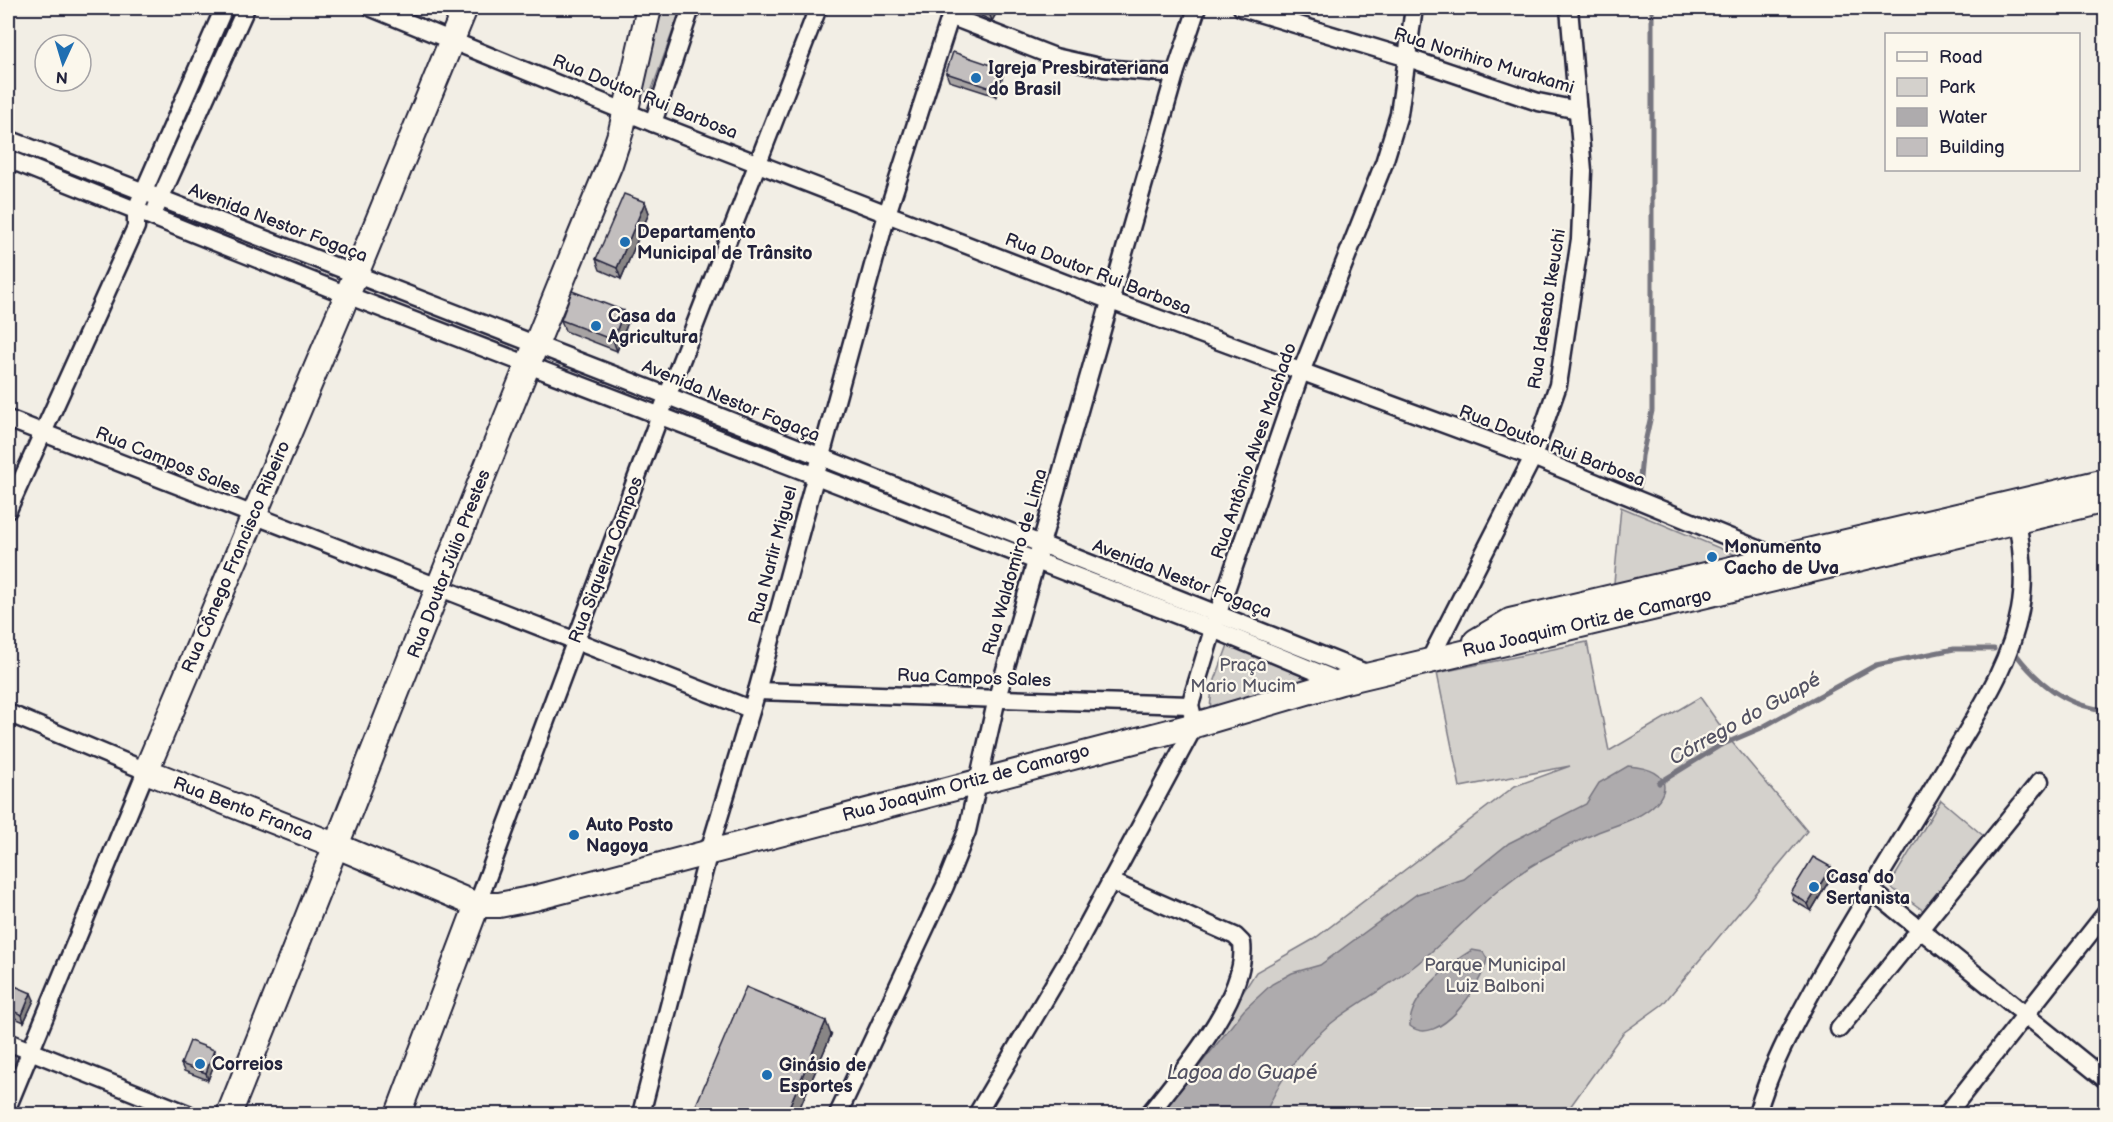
<svg xmlns="http://www.w3.org/2000/svg" width="2113" height="1122" font-family="'Balsamiq Sans',sans-serif">
<style>
.green{fill:#d4d1cc;stroke:#7b7a84;stroke-width:1.5}
.water{fill:#aeabad;stroke:#76747f;stroke-width:1.5}
.lines{fill:none;stroke-linecap:round;stroke-linejoin:round}
.stream{stroke:#76747f;stroke-width:5}
.minor-casing{stroke:#22223b;stroke-width:21}
.secondary-casing{stroke:#22223b;stroke-width:28}
.minor{stroke:#fbf7ec;stroke-width:16}
.secondary{stroke:#fbf7ec;stroke-width:24}
.wall{fill:#a7a3a3;stroke:#22223b;stroke-width:1.5}
.shaded-wall{fill:#888585;stroke:#22223b;stroke-width:1.5}
.building{fill:#c2bebe;stroke:#22223b;stroke-width:1.5}
.poi-dot{fill:#1f6fb2;stroke:#fbf7ec;stroke-width:2}
.labels{text-anchor:middle;dominant-baseline:central;stroke-width:4.5;stroke-linejoin:round;paint-order:stroke}
.street-label{font-size:18px;fill:#22223b;stroke:#fbf7ec}
.poi-label{font-size:18px;font-weight:bold;fill:#22223b;stroke:#fbf7ec;text-anchor:start}
.park-label{font-size:18px;fill:#575766;stroke:#fbf7ec}
.water-label{font-size:20px;font-style:italic;fill:#535263;stroke:#fbf7ec}
</style>
<rect width="100%" height="100%" fill="#f2eee5"/>
<filter id="ink" filterUnits="userSpaceOnUse"><feTurbulence type="fractalNoise" baseFrequency=".0167" numOctaves="2"/><feDisplacementMap in="SourceGraphic" scale="12" xChannelSelector="R" yChannelSelector="G"/><feConvolveMatrix kernelMatrix="1 2 1 2 8 2 1 2 1" color-interpolation-filters="sRGB"/></filter>
<g filter="url(#ink)">
<g class="green">
<polygon points="231,8 240,8 163,184 157,180"/>
<polygon points="659,8 681,8 651,92 642,91"/>
<polygon points="1621,507 1748,560 1613,594"/>
<polygon points="1587,642 1609,751 1700,697 1731,741 1807,831 1663,1004 1623,1033 1565,1114 1155,1114 1202,1056 1256,972 1314,939 1515,786 1570,766 1460,787 1437,673"/>
<polygon points="1228,645 1298,673 1309,681 1210,709 1212,688"/>
<polygon points="1941,800 1986,838 1924,911 1889,886"/>
</g>
<g class="water">
<path d="M 1628,766 C 1641,767 1664,770 1664,787 C 1664,792 1660,799 1656,803 C 1641,819 1615,825 1596,833 C 1578,841 1560,850 1543,859 C 1494,886 1459,930 1417,964 C 1392,984 1364,999 1338,1018 C 1305,1042 1281,1077 1265,1114 L 1161,1114 L 1244,1010 L 1272,984 L 1292,973 L 1320,965 L 1417,894 L 1464,879 L 1509,843 L 1586,804 L 1599,783 Z"/>
<path d="M 1472,950 L 1483,952 L 1487,959 C 1482,985 1439,1049 1410,1026 C 1408,998 1450,963 1472,950 Z"/>
</g>
<g class="lines">
<g class="stream">
<polyline points="1639,488 1642,456 1652,411 1652,8"/>
<path d="M 2016,654 C 2038,683 2068,707 2106,710"/>
<polyline points="1659,783 1719,746 1759,729 1876,665 1954,649 1994,649"/>
</g>
<g class="minor-casing">
<g id="minor">
<polyline points="372,8 653,123 1111,301 1533,457 1780,558"/>
<polyline points="1242,8 1408,58 1538,102 1578,110"/>
<polyline points="950,16 1055,57 1104,68 1175,74"/>
<polyline points="653,123 691,8"/>
<polyline points="8,139 668,396 1371,675"/>
<polyline points="8,159 347,295 1213,629 1341,682"/>
<polyline points="156,208 246,8"/>
<polyline points="8,419 750,709"/>
<polyline points="8,510 136,227 136,209 224,8"/>
<polyline points="1429,661 1533,457 1558,385 1580,239 1583,171 1569,8"/>
<polyline points="757,691 1190,705"/>
<polyline points="8,713 146,771 8,1106"/>
<path d="M 1110,881 L 1235,936 L 1242,943 C 1249,995 1180,1075 1149,1114"/>
<polyline points="1870,889 2106,1080"/>
<polyline points="477,905 660,415 818,8"/>
<polyline points="1839,1029 2040,781"/>
<polyline points="8,1042 188,1114"/>
<polyline points="641,1114 709,851 757,691 887,214 953,8"/>
<polyline points="838,1114 945,886 967,831 997,698 1175,74 1197,8"/>
<polyline points="977,1114 1070,957 1195,725 1190,705 1218,613 1301,372 1384,163 1399,114 1414,8"/>
<path d="M 1757,1114 C 1771,1064 1796,1021 1821,975 C 1864,899 1912,825 1956,750 C 1982,706 2011,661 2020,610 C 2026,578 2022,544 2015,511"/>
<polyline points="1947,1114 2106,913"/>
</g>
</g>
<g class="secondary-casing">
<g id="secondary">
<polyline points="465,8 356,274 146,771 337,846 477,905 499,905 535,898 1195,725 1341,682 2106,500"/>
<polyline points="1476,641 1510,621 2106,481"/>
<path d="M 229,1114 C 356,798 479,479 610,164 L 621,131 L 649,8"/>
<polyline points="398,1114 477,905"/>
</g>
</g>
<use href="#minor" class="minor"/>
<use href="#secondary" class="secondary"/>
</g>
<g class="wall">
<polygon points="965,8 999,8 992,21"/>
<polygon points="1000,68 1003,75 996,96 949,81 946,73"/>
<polygon points="645,202 649,213 621,279 600,270 596,259"/>
<polygon points="624,311 628,322 617,351 565,331 561,320"/>
<polygon points="1833,874 1811,911 1794,901 1791,893"/>
<polygon points="8,983 34,1000 24,1022 8,1015"/>
<polygon points="831,1035 797,1114 700,1114 696,1105"/>
<polygon points="217,1057 208,1080 184,1071 181,1064"/>
</g>
<g class="shaded-wall">
<polygon points="990,8 999,8 992,21 988,10"/>
<polygon points="1000,68 1003,75 996,96 994,89"/>
<polygon points="645,202 649,213 621,279 617,268"/>
<polygon points="624,311 628,322 617,351 613,340"/>
<polygon points="1831,867 1833,874 1811,911 1808,904"/>
<polygon points="31,993 34,1000 24,1022 22,1015"/>
<polygon points="826,1021 831,1035 797,1114 786,1114"/>
<polygon points="214,1050 217,1057 208,1080 206,1073"/>
</g>
<g class="building">
<polygon points="953,52 1000,68 994,89 946,73"/>
<polygon points="624,194 645,202 617,268 596,259"/>
<polygon points="572,291 624,311 613,340 561,320"/>
<polygon points="1813,857 1831,867 1808,904 1791,893"/>
<polygon points="8,983 31,993 22,1015 8,1009"/>
<polygon points="746,987 826,1021 786,1114 719,1114 696,1105"/>
<polygon points="190,1041 214,1050 206,1073 181,1064"/>
</g>
</g>
<g class="poi-dot">
<circle cx="976" cy="78" r="6"/>
<circle cx="625" cy="242" r="6"/>
<circle cx="596" cy="326" r="6"/>
<circle cx="1712" cy="557" r="6"/>
<circle cx="574" cy="835" r="6"/>
<circle cx="1814" cy="887" r="6"/>
<circle cx="200" cy="1064" r="6"/>
<circle cx="767" cy="1075" r="6"/>
</g>
<g class="labels">
<g class="street-label">
<text transform="translate(1484 61) rotate(17)">Rua Norihiro Murakami</text>
<text transform="translate(645 97) rotate(22)">Rua Doutor Rui Barbosa</text>
<text transform="translate(278 223) rotate(21)">Avenida Nestor Fogaça</text>
<text transform="translate(1098 274) rotate(21)">Rua Doutor Rui Barbosa</text>
<text transform="translate(1547 309) rotate(-81)">Rua Idesato Ikeuchi</text>
<text transform="translate(731 401) rotate(22)">Avenida Nestor Fogaça</text>
<text transform="translate(1552 446) rotate(21)">Rua Doutor Rui Barbosa</text>
<text transform="translate(1254 451) rotate(-71)">Rua Antônio Alves Machado</text>
<text transform="translate(168 461) rotate(22)">Rua Campos Sales</text>
<text transform="translate(773 555) rotate(-75)">Rua Narlir Miguel</text>
<text transform="translate(236 557) rotate(-67)">Rua Cônego Francisco Ribeiro</text>
<text transform="translate(606 560) rotate(-69)">Rua Siqueira Campos</text>
<text transform="translate(1015 562) rotate(-74)">Rua Waldomiro de Lima</text>
<text transform="translate(449 564) rotate(-69)">Rua Doutor Júlio Prestes</text>
<text transform="translate(1182 579) rotate(21)">Avenida Nestor Fogaça</text>
<text transform="translate(1587 623) rotate(-13)">Rua Joaquim Ortiz de Camargo</text>
<text transform="translate(974 678) rotate(2)">Rua Campos Sales</text>
<text transform="translate(966 783) rotate(-15)">Rua Joaquim Ortiz de Camargo</text>
<text transform="translate(243 809) rotate(21)">Rua Bento Franca</text>
</g>
<g class="poi-label">
<text x="988" y="68">Igreja Presbirateriana<tspan x="988" dy="21">do Brasil</tspan></text>
<text x="637" y="232">Departamento<tspan x="637" dy="21">Municipal de Trânsito</tspan></text>
<text x="608" y="316">Casa da<tspan x="608" dy="21">Agricultura</tspan></text>
<text x="1724" y="547">Monumento<tspan x="1724" dy="21">Cacho de Uva</tspan></text>
<text x="586" y="825">Auto Posto<tspan x="586" dy="21">Nagoya</tspan></text>
<text x="1826" y="877">Casa do<tspan x="1826" dy="21">Sertanista</tspan></text>
<text x="212" y="1064">Correios</text>
<text x="779" y="1065">Ginásio de<tspan x="779" dy="21">Esportes</tspan></text>
</g>
<g class="park-label">
<text x="1243" y="665">Praça<tspan x="1243" dy="21">Mario Mucim</tspan></text>
<text x="1495" y="965">Parque Municipal<tspan x="1495" dy="21">Luiz Balboni</tspan></text>
</g>
<g class="water-label">
<text transform="translate(1745 719) rotate(-29)">Córrego do Guapé</text>
<text x="1242" y="1073">Lagoa do Guapé</text>
</g>
</g>
<rect width="2113" height="1122" fill="none" stroke="#fbf7ec" stroke-width="30"/>
<rect x="15" y="15" width="2083" height="1092" fill="none" stroke="#22223b" stroke-width="2" filter="url(#ink)"/>
<rect x="1885" y="33" width="195" height="138" fill="#fbf7ec" stroke="#a4a2a5" stroke-width="1.5"/>
<rect x="1897" y="52" width="30" height="9" fill="#fbf7ec" stroke="#a4a2a5" stroke-width="1.5"/>
<text x="1939" y="63" font-size="18" fill="#22223b">Road</text>
<rect x="1897" y="78" width="30" height="18" fill="#d4d1cc" stroke="#a4a2a5" stroke-width="1.5"/>
<text x="1939" y="93" font-size="18" fill="#22223b">Park</text>
<rect x="1897" y="108" width="30" height="18" fill="#aeabad" stroke="#a4a2a5" stroke-width="1.5"/>
<text x="1939" y="123" font-size="18" fill="#22223b">Water</text>
<rect x="1897" y="138" width="30" height="18" fill="#c2bebe" stroke="#a4a2a5" stroke-width="1.5"/>
<text x="1939" y="153" font-size="18" fill="#22223b">Building</text>
<g transform="translate(63 63) rotate(184)"><circle r="28" fill="#fbf7ec" stroke="#a4a2a5" stroke-width="1.5"/>
<path d="M0-4.5L10 22L0 15L-10 22Z" fill="#1f6fb2"/>
<text y="-9" font-size="16" font-weight="bold" text-anchor="middle" fill="#22223b">N</text>
</g>
</svg>
